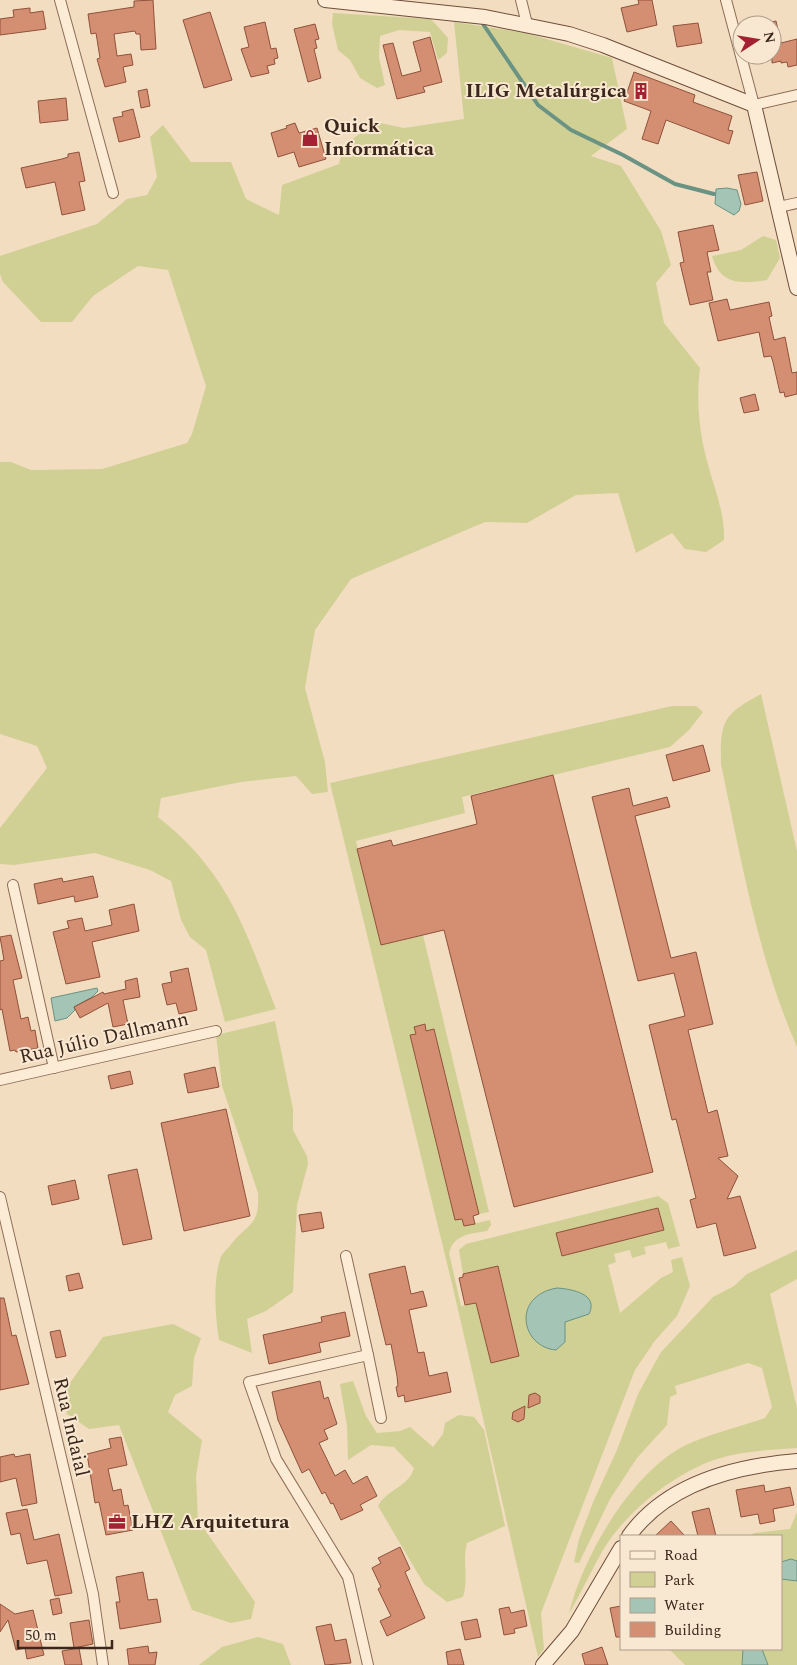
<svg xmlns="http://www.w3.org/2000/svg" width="797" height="1665" font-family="Spectral,serif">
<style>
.green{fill:#d1d094}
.water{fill:#a4c4b6;stroke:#6a9383}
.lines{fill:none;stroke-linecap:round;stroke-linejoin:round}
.stream{stroke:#6a9383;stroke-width:4}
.building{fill:#d48f73;stroke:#8f513a}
.street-casing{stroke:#8d6d57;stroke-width:12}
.secondary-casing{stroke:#6f4e3a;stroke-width:16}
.street{stroke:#fcebd5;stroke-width:10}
.secondary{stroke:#fcebd5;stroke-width:14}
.labels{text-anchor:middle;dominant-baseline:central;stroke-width:4;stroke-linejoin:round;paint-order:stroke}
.poi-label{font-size:20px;font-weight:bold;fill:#3c271c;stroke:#f9e8d1;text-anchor:start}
.street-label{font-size:20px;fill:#3c271c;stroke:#f9e8d1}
</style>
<rect width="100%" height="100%" fill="#f2ddc1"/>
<g class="green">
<polygon points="333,13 431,19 448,38 447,53 438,60 430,32 399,30 380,36 379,57 385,85 377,88 360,78 350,60 338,50 332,24"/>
<path d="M 454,22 L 526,33 L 612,58 L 627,129 L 591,156 L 621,166 L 661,231 L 671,265 L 656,283 L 664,323 L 700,368 C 696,399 699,431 707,461 C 714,488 725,512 724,540 L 706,552 L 685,549 L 672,533 L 636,553 L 618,493 L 576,495 L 527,523 L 485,522 L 351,579 L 315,630 L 305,688 L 325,762 L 328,792 L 312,794 L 296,776 L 241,782 L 161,798 L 158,817 C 228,872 245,929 276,1009 L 225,1022 L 206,950 L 190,937 L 181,920 L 171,881 L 150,870 L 95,853 L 14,865 L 0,864 L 0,828 L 47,768 L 37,746 L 0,734 L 0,462 L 11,462 L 31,470 L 102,469 L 187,443 L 192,434 L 206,386 L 168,270 L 138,266 L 93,296 L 72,322 L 41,322 L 3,282 L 0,274 L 0,256 L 97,224 L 127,199 L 147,195 L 157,177 L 150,137 L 163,125 L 191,162 L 231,162 L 246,199 L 279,215 L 282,185 L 339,164 L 344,145 L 376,122 L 404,128 L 464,119 Z"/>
<path d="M 763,236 L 776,240 L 780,258 L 767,280 C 741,284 720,285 712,256 L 741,250 Z"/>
<path d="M 761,694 L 797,851 L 797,1047 C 758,958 741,859 721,764 C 720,720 723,715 761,694 Z"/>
<path d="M 672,706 L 696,706 L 703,712 L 689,730 L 670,747 L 462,797 L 465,813 L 356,841 L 381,945 L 423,935 L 489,1212 L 479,1214 L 434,1030 L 426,1031 L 424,1024 L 414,1027 L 416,1034 L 410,1035 L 455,1220 L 462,1219 L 464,1226 L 490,1220 L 491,1225 L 487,1231 C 470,1234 454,1234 449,1253 L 461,1306 L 476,1303 L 491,1362 L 519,1355 L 498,1266 L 463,1274 L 459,1250 L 466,1244 L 658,1196 L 668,1203 L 680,1246 L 668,1249 L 666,1242 L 644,1247 L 646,1254 L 632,1258 L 630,1250 L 614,1254 L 616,1262 L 608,1265 L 620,1313 L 661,1278 L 673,1272 L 671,1260 L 682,1257 L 690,1286 L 677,1316 L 654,1342 L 635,1370 L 541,1613 L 544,1649 L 538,1657 L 453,1288 L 330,783 Z"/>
<path d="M 275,1021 L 293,1109 L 293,1130 L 307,1156 L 308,1164 L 297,1205 L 293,1292 L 266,1311 L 247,1319 L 252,1353 L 219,1340 C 215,1315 213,1283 220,1259 C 221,1255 226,1250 229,1247 C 247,1223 260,1228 258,1193 L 222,1086 L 216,1035 Z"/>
<path d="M 797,1250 L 797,1279 L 770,1294 L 797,1408 L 797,1448 C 769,1450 740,1451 714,1460 C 672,1475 626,1512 603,1550 C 591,1571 581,1593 569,1614 C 582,1558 630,1475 682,1447 C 705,1435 740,1427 765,1418 L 772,1407 L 762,1368 L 748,1363 L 675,1386 L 677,1394 L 670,1397 L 667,1425 L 637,1458 L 610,1499 L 579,1563 L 574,1562 L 579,1539 L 594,1500 L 617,1450 L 638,1394 L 661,1352 L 713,1297 L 734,1286 L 747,1274 Z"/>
<polygon points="173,1324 201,1338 194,1358 192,1386 175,1395 168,1412 202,1440 196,1476 198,1520 255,1602 251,1619 231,1623 192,1610 119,1425 89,1429 67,1414 64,1391 103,1337"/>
<path d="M 353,1381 L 366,1416 L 377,1433 L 400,1431 L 410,1427 L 433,1447 L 443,1434 L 445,1423 L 459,1415 L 474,1417 L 484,1430 L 505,1526 L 467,1543 C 462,1562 469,1578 463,1597 L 447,1602 L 424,1584 L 378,1506 C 388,1488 408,1488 414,1468 L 394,1447 L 371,1445 L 348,1460 L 347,1426 L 340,1384 Z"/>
<polygon points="797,1512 797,1561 781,1562 781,1536 750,1536 754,1533 790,1529"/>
<polygon points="781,1579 797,1581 797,1665 768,1665 762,1649 781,1649"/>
<polygon points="258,1637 283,1644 291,1665 199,1665 222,1647"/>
<polygon points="669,1649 743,1649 742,1665 685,1665"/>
</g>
<g class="water">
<polygon points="727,188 737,190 741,204 739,211 734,215 715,204 716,189"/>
<polygon points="97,988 98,991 92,997 74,1007 75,1010 67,1018 55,1021 51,998"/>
<path d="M 557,1288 C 572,1289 599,1294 589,1314 L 565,1322 L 565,1342 L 556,1350 C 521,1347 511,1296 557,1288 Z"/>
<polygon points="791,1559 797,1561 797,1581 781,1579 781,1562"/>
<polygon points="743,1649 762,1649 768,1665 742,1665"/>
</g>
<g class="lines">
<polyline class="stream" points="483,24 538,105 571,130 623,155 675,184 714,194"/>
</g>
<g class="building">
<polygon points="153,0 156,49 141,50 140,34 136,34 135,31 114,34 117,56 131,54 133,65 123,67 126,82 105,87 97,59 100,58 96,33 91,34 88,14 134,7 134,1"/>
<polygon points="638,0 652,0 657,25 627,32 621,8 639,4"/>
<polygon points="30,8 30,13 43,11 46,29 0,35 0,19 14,17 13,10"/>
<polygon points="210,12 232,80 204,88 183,20"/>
<polygon points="776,21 781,43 797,39 797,65 788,67 787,62 781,63 781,61 772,63 772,22"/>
<polygon points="265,22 271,49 276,48 278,58 274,59 275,64 267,66 269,73 251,77 241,49 249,47 244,27"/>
<polygon points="698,23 702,43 677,47 673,26"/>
<polygon points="315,24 319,39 315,40 317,48 314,49 321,78 308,82 294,29"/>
<polygon points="430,37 442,82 423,87 425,92 397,99 383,45 393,43 402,76 421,71 413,42"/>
<polygon points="634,72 695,95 693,102 732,116 728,130 733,131 729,144 666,120 658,144 642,139 651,111 624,101"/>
<polygon points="147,89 150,106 141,108 138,91"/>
<polygon points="66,98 68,120 40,123 38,101"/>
<polygon points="133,109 140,137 119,142 113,118 123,116 122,112"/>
<polygon points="295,123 299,133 317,128 326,159 299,167 294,152 278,157 271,133 287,128 286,126"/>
<polygon points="79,152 85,181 79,182 85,210 62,215 55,182 26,188 21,168 62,159 68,157 68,154"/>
<polygon points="757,172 763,201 745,205 738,175"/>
<polygon points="713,225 719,250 707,252 711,272 707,272 713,300 690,305 680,263 684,262 678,232"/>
<polygon points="727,299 730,310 769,302 772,316 769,317 774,340 785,337 792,373 797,372 797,394 785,397 784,392 780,393 773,362 771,356 764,357 759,332 718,341 709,303"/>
<polygon points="755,394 759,410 744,413 740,398"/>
<polygon points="703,745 710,771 673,781 666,755"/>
<polygon points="553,775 653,1172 514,1207 444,930 381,945 357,849 391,840 393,846 477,824 471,796"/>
<polygon points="629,788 633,806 667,797 670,807 635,816 671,958 696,952 713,1024 688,1030 708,1113 717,1110 728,1156 718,1158 738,1176 727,1199 740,1196 756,1248 724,1256 716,1223 697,1228 690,1200 696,1198 676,1119 672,1120 649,1025 685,1016 674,973 638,981 592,797"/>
<polygon points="93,876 98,897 75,902 74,896 38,904 34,884 62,878 63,882"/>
<polygon points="134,904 139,931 92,942 100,977 66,984 53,932 69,928 67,921 82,918 85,931 112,925 109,910"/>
<polygon points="11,935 22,978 13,980 21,1019 28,1017 31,1031 35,1030 38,1048 16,1052 15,1050 10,1051 2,1009 0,1010 0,961 4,960 0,937"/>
<polygon points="188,968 197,1010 179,1014 176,1003 167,1005 162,984 172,982 170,972"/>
<polygon points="137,978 140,997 123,1000 128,1024 113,1027 108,1003 80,1018 74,1007 103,992 104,994 126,989 125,981"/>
<polygon points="425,1024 426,1031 434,1029 479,1214 473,1216 475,1224 464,1226 462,1219 455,1220 410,1035 416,1034 414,1027"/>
<polygon points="215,1067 219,1087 188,1093 184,1074"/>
<polygon points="130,1071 133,1084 111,1089 108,1076"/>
<polygon points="226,1109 250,1216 184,1231 161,1123"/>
<polygon points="137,1169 152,1239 123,1245 108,1175"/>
<polygon points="75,1180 79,1199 52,1205 48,1186"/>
<polygon points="658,1208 664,1230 562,1256 556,1233"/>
<polygon points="321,1212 324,1228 302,1232 299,1215"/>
<polygon points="405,1266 411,1294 423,1291 427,1306 409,1310 418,1353 424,1352 429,1376 447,1372 451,1392 405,1402 404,1395 398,1397 396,1387 398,1386 397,1376 391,1344 386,1345 369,1274"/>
<polygon points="498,1266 519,1356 491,1363 476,1303 465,1305 459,1278 463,1277 463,1274"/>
<polygon points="79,1273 83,1288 69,1291 66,1276"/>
<polygon points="0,1298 4,1298 12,1336 16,1335 29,1384 0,1390"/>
<polygon points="345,1312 350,1336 319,1343 321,1352 269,1364 263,1335 322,1322 321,1317"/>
<polygon points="60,1330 66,1356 56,1358 50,1332"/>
<polygon points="320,1381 324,1399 328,1397 337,1424 324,1430 328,1439 319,1443 335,1476 345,1470 353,1484 367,1476 377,1496 360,1505 363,1510 341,1520 333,1503 331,1504 325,1492 322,1494 309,1469 302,1473 278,1420 272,1392"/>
<polygon points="535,1393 540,1396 540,1403 528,1408 529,1395"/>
<polygon points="525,1406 524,1419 518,1422 512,1419 513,1412"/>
<polygon points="121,1437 127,1465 108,1469 113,1491 121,1489 124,1506 128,1505 133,1530 106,1535 99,1502 95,1503 87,1454 111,1448 109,1439"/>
<polygon points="14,1454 15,1457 30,1454 37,1503 22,1506 16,1478 0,1482 0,1457"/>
<polygon points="764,1485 765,1492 790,1487 794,1505 773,1509 775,1521 760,1524 758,1514 741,1517 736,1490"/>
<polygon points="709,1508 716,1536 698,1536 692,1512"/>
<polygon points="27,1509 34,1540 59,1534 72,1593 55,1596 47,1560 27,1564 20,1533 11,1535 6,1513"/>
<polygon points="671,1521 685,1536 655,1536"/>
<polygon points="400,1547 410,1569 405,1572 425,1618 387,1636 380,1621 391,1616 378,1589 381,1587 372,1568 381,1563 378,1558"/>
<polygon points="143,1572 148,1600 157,1599 161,1622 120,1629 116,1602 120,1602 116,1577"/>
<polygon points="59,1598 62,1613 53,1615 50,1600"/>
<polygon points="0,1604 15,1614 33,1610 44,1655 27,1659 25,1648 16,1650 8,1620 0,1632"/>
<polygon points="621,1606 621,1637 616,1637 610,1608"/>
<polygon points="509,1607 511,1613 524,1610 527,1626 514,1629 515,1633 504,1635 499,1609"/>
<polygon points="477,1619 481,1637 465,1640 461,1622"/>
<polygon points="89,1620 93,1644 74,1648 70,1623"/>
<polygon points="331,1624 335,1641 346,1639 351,1663 325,1665 316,1627"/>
<polygon points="148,1646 149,1653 157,1652 155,1665 129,1665 127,1649"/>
<polygon points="602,1647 608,1665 585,1665 582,1654"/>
<polygon points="79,1648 82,1665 65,1665 62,1651"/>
<polygon points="460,1649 464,1665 448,1665 446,1652"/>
</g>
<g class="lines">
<g class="street-casing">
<g id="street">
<polyline points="60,0 113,193"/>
<polyline points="521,0 527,24"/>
<polyline points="726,0 754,105 797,95"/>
<polyline points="779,207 797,203"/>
<polyline points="13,885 54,1068"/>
<polyline points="0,1080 216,1031"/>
<polyline points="0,1197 93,1594 103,1665"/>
<polyline points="346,1256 368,1355"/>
<polyline points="368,1665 348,1577 276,1459 249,1382 368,1355 381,1418"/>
</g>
</g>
<g class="secondary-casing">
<g id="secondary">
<polyline points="325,0 485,17 569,34 603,45 754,105 797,288"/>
<path d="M 629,1536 C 667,1483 735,1466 797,1461"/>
<polyline points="543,1665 572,1631 621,1548"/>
</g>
</g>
<use href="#street" class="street"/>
<use href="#secondary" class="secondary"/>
</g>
<defs>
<g id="building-bare" transform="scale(1.35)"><path d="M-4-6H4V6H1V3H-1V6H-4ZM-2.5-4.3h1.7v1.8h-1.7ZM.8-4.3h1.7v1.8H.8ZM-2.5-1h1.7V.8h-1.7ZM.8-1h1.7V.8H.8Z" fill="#a22133" stroke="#f9e8d1" stroke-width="2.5" paint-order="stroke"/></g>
<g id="shop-bare" transform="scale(1.35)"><path d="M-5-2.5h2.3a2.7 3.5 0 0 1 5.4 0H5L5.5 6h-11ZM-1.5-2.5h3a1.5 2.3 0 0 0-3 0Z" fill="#a22133" stroke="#f9e8d1" stroke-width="2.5" paint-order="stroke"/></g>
<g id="office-bare" transform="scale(1.35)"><path d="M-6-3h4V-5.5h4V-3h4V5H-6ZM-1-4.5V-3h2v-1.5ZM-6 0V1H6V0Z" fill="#a22133" stroke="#f9e8d1" stroke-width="2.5" paint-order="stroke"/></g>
</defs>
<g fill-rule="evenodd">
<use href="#building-bare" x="641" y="91"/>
<use href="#shop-bare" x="310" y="138"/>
<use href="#office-bare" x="117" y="1522"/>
</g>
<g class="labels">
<g class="poi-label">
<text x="627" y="91" text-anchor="end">ILIG Metalúrgica</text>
<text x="324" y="126">Quick<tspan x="324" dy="23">Informática</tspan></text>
<text x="131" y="1522">LHZ Arquitetura</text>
</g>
<g class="street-label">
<text transform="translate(104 1038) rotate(-13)">Rua Júlio Dallmann</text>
<text transform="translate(71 1427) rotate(77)">Rua Indaial</text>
</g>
</g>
<rect x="620" y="1535" width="162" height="115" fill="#f9e8d1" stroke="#ad9b89"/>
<rect x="630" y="1551" width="25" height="8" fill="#fcebd5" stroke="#ad9b89"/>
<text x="664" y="1560" font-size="15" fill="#3c271c">Road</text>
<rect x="630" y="1572" width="25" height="15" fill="#d1d094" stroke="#ad9b89"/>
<text x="664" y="1585" font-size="15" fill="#3c271c">Park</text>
<rect x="630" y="1598" width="25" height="15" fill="#a4c4b6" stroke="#ad9b89"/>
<text x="664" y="1610" font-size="15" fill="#3c271c">Water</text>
<rect x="630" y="1622" width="25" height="15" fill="#d48f73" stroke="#ad9b89"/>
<text x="664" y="1635" font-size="15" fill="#3c271c">Building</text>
<g transform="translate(757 40) rotate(78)"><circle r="24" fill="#f9e8d1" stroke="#ad9b89"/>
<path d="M0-4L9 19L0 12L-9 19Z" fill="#a22133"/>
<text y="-8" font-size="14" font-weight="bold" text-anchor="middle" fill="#3c271c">N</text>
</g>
<path d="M18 1640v8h94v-8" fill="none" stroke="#3c271c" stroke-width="2.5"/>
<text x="25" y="1640" font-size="15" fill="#3c271c" stroke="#f9e8d1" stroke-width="4" paint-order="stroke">50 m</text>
</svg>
